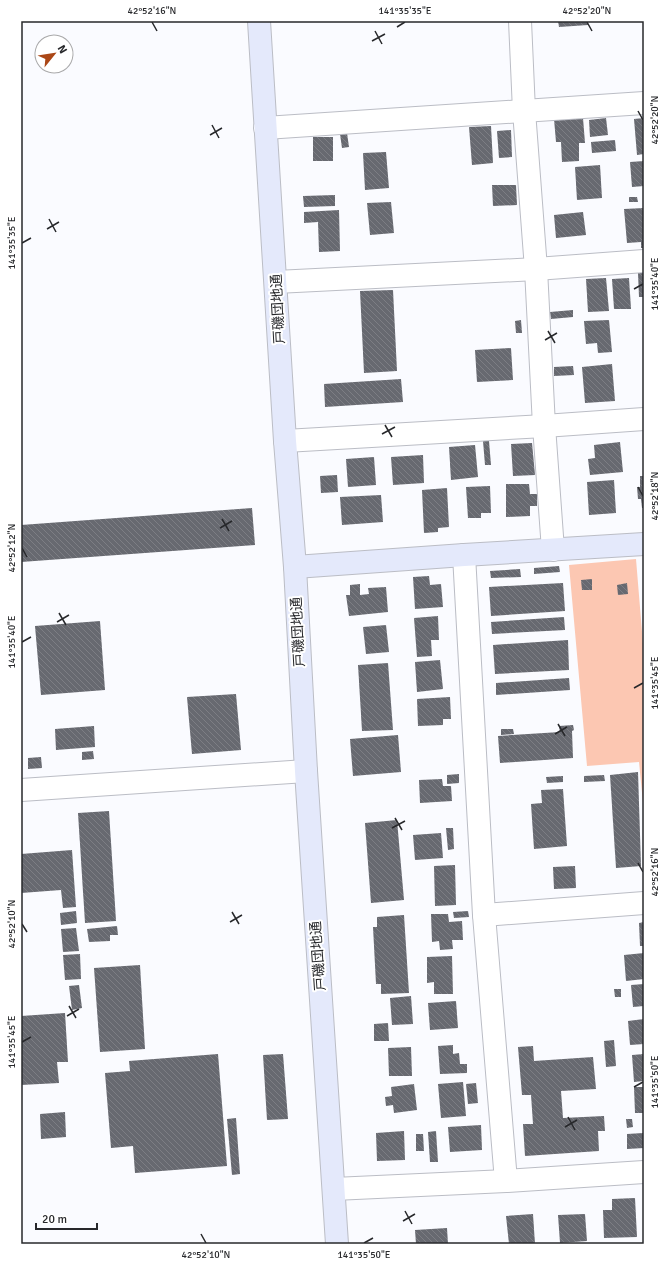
<svg xmlns="http://www.w3.org/2000/svg" width="665" height="1265" font-family="Signika,'Noto Sans JP',sans-serif">
<style>
.green{fill:#fcc7b2}
.building{fill:url(#building-back-hatch)}
.lines{fill:none;stroke-linecap:round;stroke-linejoin:round}
.street-casing{stroke:#bbbdc5;stroke-width:24}
.secondary-casing{stroke:#bbbdc5;stroke-width:24}
.street{stroke:#fff;stroke-width:22}
.secondary{stroke:#e4e9fb;stroke-width:22}
.ticks{fill:none;stroke:#27282b;stroke-width:1.5}
.labels{text-anchor:middle;dominant-baseline:central;stroke-width:4;stroke-linejoin:round;paint-order:stroke}
.street-label{font-size:14px;fill:#27282b;stroke:#fff}
.neatline{fill:none;stroke:#27282b;stroke-width:1.5}
.ticks-label{font-size:10px;text-anchor:middle;fill:#27282b}
</style>
<defs>
<pattern id="building-back-hatch" width="6" height="6" patternUnits="userSpaceOnUse"><rect width="6" height="6" fill="#676970"/><path d="M-1 5l2 2M0 0l6 6M5-1l2 2" fill="none" stroke="#7d7e84"/></pattern>
</defs>
<rect width="100%" height="100%" fill="#fafbff"/>
<polygon class="green" points="636,559 644,656 644,813 639,762 587,766 569,565"/>
<g class="building">
<polygon points="558,21 588,21 588,25 559,27"/>
<polygon points="583,118 585,143 579,143 579,161 562,162 561,142 556,142 554,119"/>
<polygon points="606,118 608,135 590,137 589,120"/>
<polygon points="644,118 644,154 637,155 634,119"/>
<polygon points="491,126 493,163 472,165 469,127"/>
<polygon points="511,130 512,157 499,158 497,131"/>
<polygon points="347,133 349,147 342,148 340,134"/>
<rect x="313" y="137" width="20" height="24"/>
<polygon points="615,140 616,151 592,153 591,142"/>
<polygon points="386,152 389,188 365,190 363,153"/>
<polygon points="644,161 644,186 632,187 630,162"/>
<polygon points="600,165 602,198 577,200 575,167"/>
<polygon points="492,185 516,185 517,205 493,206"/>
<polygon points="335,195 335,206 304,207 303,196"/>
<polygon points="629,197 637,197 638,202 629,202"/>
<polygon points="391,202 394,233 370,235 367,203"/>
<polygon points="644,208 644,248 641,248 641,242 627,243 624,209"/>
<polygon points="339,210 340,251 319,252 318,222 304,223 304,212"/>
<polygon points="583,212 586,235 556,238 554,215"/>
<polygon points="644,272 644,297 639,297 638,273"/>
<polygon points="606,278 609,311 588,312 586,279"/>
<polygon points="629,278 631,309 614,309 612,279"/>
<polygon points="393,290 397,371 364,373 360,291"/>
<polygon points="573,310 573,317 551,319 550,312"/>
<polygon points="521,320 522,333 516,333 515,321"/>
<polygon points="609,320 612,352 598,353 597,343 586,344 584,321"/>
<polygon points="511,348 513,380 477,382 475,350"/>
<polygon points="612,364 615,401 585,403 582,367"/>
<polygon points="573,366 574,375 554,376 554,367"/>
<polygon points="401,379 403,402 325,407 324,384"/>
<polygon points="483,441 489,441 491,465 485,465"/>
<polygon points="620,442 623,472 590,475 588,459 595,458 594,445"/>
<polygon points="532,443 535,475 513,476 511,444"/>
<polygon points="475,445 478,477 451,480 449,447"/>
<polygon points="423,455 424,483 393,485 391,457"/>
<polygon points="374,457 376,485 348,487 346,459"/>
<polygon points="337,475 338,492 321,493 320,476"/>
<polygon points="640,476 644,476 644,508 642,508 641,499 638,499 637,487 640,487"/>
<polygon points="614,480 616,513 589,515 587,482"/>
<polygon points="506,484 529,484 530,494 537,494 537,506 530,506 530,516 506,517"/>
<polygon points="490,486 491,513 481,513 481,518 468,518 466,487"/>
<polygon points="447,488 449,527 438,528 438,532 424,533 422,490"/>
<polygon points="381,495 383,522 342,525 340,497"/>
<polygon points="252,508 255,545 21,562 21,525"/>
<polygon points="559,566 560,572 534,574 534,568"/>
<polygon points="520,569 521,577 491,578 490,571"/>
<polygon points="429,576 430,585 441,584 443,607 415,609 413,577"/>
<polygon points="592,579 592,590 582,590 581,580"/>
<polygon points="563,583 565,611 491,616 489,587"/>
<polygon points="627,583 628,594 618,595 617,585"/>
<polygon points="360,584 360,595 369,594 368,588 386,587 388,612 349,616 346,595 350,595 350,585"/>
<polygon points="438,616 439,640 431,640 432,656 417,657 414,618"/>
<polygon points="564,617 565,630 492,634 491,622"/>
<polygon points="100,621 105,690 41,695 35,626"/>
<polygon points="386,625 389,652 366,654 363,627"/>
<polygon points="568,640 569,670 495,674 493,645"/>
<polygon points="440,660 443,689 417,692 415,662"/>
<polygon points="388,663 393,730 362,731 358,665"/>
<polygon points="569,678 570,690 496,695 496,683"/>
<polygon points="236,694 241,750 192,754 187,697"/>
<polygon points="450,697 451,719 443,719 443,725 418,726 417,699"/>
<polygon points="573,725 574,730 572,731 573,758 500,763 498,736 560,732 559,726"/>
<polygon points="94,726 95,747 56,750 55,729"/>
<polygon points="501,729 513,729 514,734 501,735"/>
<polygon points="398,735 401,772 353,776 350,739"/>
<polygon points="93,751 94,759 82,760 82,752"/>
<polygon points="41,757 42,768 28,769 28,758"/>
<polygon points="638,772 641,866 616,868 610,775"/>
<polygon points="459,774 459,783 447,784 447,775"/>
<polygon points="604,775 605,781 584,782 584,776"/>
<polygon points="563,776 563,782 547,783 546,777"/>
<polygon points="442,779 443,786 451,786 452,801 420,803 419,780"/>
<polygon points="563,789 567,846 534,849 531,804 542,803 541,790"/>
<polygon points="109,811 116,921 85,923 78,813"/>
<polygon points="397,820 404,900 371,903 365,823"/>
<polygon points="446,828 453,828 454,849 448,850"/>
<polygon points="441,833 443,858 415,860 413,835"/>
<polygon points="72,850 76,907 63,908 61,890 21,893 21,854"/>
<polygon points="455,865 456,905 435,906 434,866"/>
<polygon points="575,866 576,888 554,889 553,867"/>
<polygon points="76,911 77,923 61,925 60,913"/>
<polygon points="468,911 469,917 454,918 453,912"/>
<polygon points="431,914 448,914 449,922 462,921 463,940 452,940 453,949 440,950 439,941 432,942"/>
<polygon points="404,915 409,993 381,994 381,984 376,984 373,927 377,927 377,917"/>
<polygon points="644,922 644,946 640,946 639,923"/>
<polygon points="117,926 118,935 110,935 110,941 89,942 87,929"/>
<polygon points="76,928 79,951 63,952 61,929"/>
<polygon points="644,953 644,979 626,981 624,955"/>
<polygon points="80,954 81,979 65,980 63,955"/>
<polygon points="452,956 453,994 434,994 434,982 427,983 427,957"/>
<polygon points="140,965 145,1049 100,1052 94,968"/>
<polygon points="644,984 644,1006 633,1007 631,985"/>
<polygon points="79,985 82,1008 72,1010 69,986"/>
<polygon points="614,989 621,989 621,997 615,997"/>
<polygon points="411,996 413,1024 392,1025 390,998"/>
<polygon points="456,1001 458,1028 430,1030 428,1003"/>
<polygon points="65,1013 68,1062 57,1062 59,1083 21,1085 21,1016"/>
<polygon points="644,1019 644,1044 630,1045 628,1021"/>
<polygon points="388,1023 389,1041 374,1041 374,1024"/>
<polygon points="614,1040 616,1066 606,1067 604,1041"/>
<polygon points="453,1045 453,1054 459,1053 460,1064 467,1064 467,1073 440,1074 438,1046"/>
<polygon points="533,1046 534,1061 593,1057 596,1089 561,1091 563,1118 604,1116 605,1131 598,1131 599,1151 525,1156 523,1124 533,1124 531,1095 522,1095 518,1047"/>
<polygon points="411,1047 412,1076 389,1076 388,1048"/>
<polygon points="218,1054 227,1166 135,1173 133,1146 111,1148 105,1073 130,1071 129,1061"/>
<polygon points="283,1054 288,1119 267,1120 263,1055"/>
<polygon points="644,1054 644,1081 634,1082 632,1055"/>
<polygon points="463,1082 466,1116 441,1118 438,1084"/>
<polygon points="476,1083 478,1103 468,1104 466,1084"/>
<polygon points="414,1084 417,1110 394,1113 393,1105 386,1106 385,1097 392,1096 391,1087"/>
<polygon points="634,1087 644,1087 644,1113 635,1113"/>
<polygon points="65,1112 66,1137 41,1139 40,1114"/>
<polygon points="236,1118 240,1174 232,1175 227,1119"/>
<polygon points="626,1119 632,1119 633,1127 627,1128"/>
<polygon points="481,1125 482,1150 450,1152 448,1127"/>
<polygon points="404,1131 405,1160 377,1161 376,1133"/>
<polygon points="436,1131 438,1162 430,1162 428,1132"/>
<polygon points="643,1133 644,1148 627,1149 627,1134"/>
<polygon points="416,1134 423,1134 424,1151 416,1151"/>
<polygon points="635,1198 637,1237 604,1238 603,1210 612,1210 612,1199"/>
<polygon points="533,1214 535,1244 509,1244 506,1216"/>
<polygon points="585,1214 587,1241 560,1243 558,1215"/>
<polygon points="447,1228 448,1244 416,1244 415,1230"/>
</g>
<g class="lines">
<g class="street-casing">
<g id="street">
<polyline points="520,21 524,111 536,269 544,426 553,550"/>
<polyline points="265,128 644,103"/>
<polyline points="276,282 536,269 644,261"/>
<polyline points="285,441 544,426 644,419"/>
<polyline points="464,555 484,915 506,1181"/>
<polyline points="21,790 306,771"/>
<polyline points="484,915 644,903"/>
<polyline points="334,1189 506,1181 644,1172"/>
</g>
</g>
<g class="secondary-casing">
<g id="secondary">
<polyline points="259,21 285,441 295,567 306,771 337,1244"/>
<polyline points="295,567 464,555 644,544"/>
</g>
</g>
<use href="#street" class="street"/>
<use href="#secondary" class="secondary"/>
</g>
<path class="ticks" d="M 152,22 L 157,31M 587,22 L 592,31M 397,27 L 405,22M 375,31 L 382,44M 372,41 L 385,34M 638,111 L 643,120M 212,125 L 219,138M 210,135 L 222,128M 49,219 L 56,232M 47,229 L 59,222M 22,243 L 31,238M 634,289 L 643,284M 548,331 L 555,343M 545,340 L 557,333M 385,425 L 392,437M 382,434 L 395,427M 638,487 L 643,496M 222,519 L 229,531M 220,528 L 232,521M 22,548 L 27,557M 59,613 L 66,625M 57,622 L 69,615M 22,642 L 31,637M 634,688 L 643,683M 558,724 L 565,736M 555,734 L 567,727M 395,818 L 402,830M 392,828 L 405,821M 638,863 L 643,872M 232,912 L 239,924M 230,922 L 242,915M 22,924 L 27,932M 69,1006 L 76,1018M 67,1016 L 79,1009M 22,1042 L 31,1037M 634,1087 L 643,1082M 568,1117 L 575,1130M 565,1127 L 577,1120M 405,1211 L 412,1224M 403,1221 L 415,1214M 201,1234 L 206,1243M 364,1243 L 373,1238"/>
<g class="labels">
<g class="street-label">
<text transform="translate(278 309) rotate(-93)">戸磯団地通</text>
<text transform="translate(298 632) rotate(-93)">戸磯団地通</text>
<text transform="translate(318 956) rotate(-94)">戸磯団地通</text>
</g>
</g>
<rect width="665" height="1265" fill="none" stroke="#ffffff" stroke-width="44"/>
<g transform="translate(54 54) rotate(60)"><circle r="19" fill="#ffffff" stroke="#a9a9aa"/>
<path d="M0-3L7 15L0 10L-7 15Z" fill="#ab4716"/>
<text y="-6" font-size="11" font-weight="bold" text-anchor="middle" fill="#27282b">N</text>
</g>
<path d="M36 1223v6h61v-6" fill="none" stroke="#27282b" stroke-width="2"/>
<text x="42" y="1223" font-size="12" fill="#27282b" stroke="#ffffff" stroke-width="3" paint-order="stroke">20 m</text>
<rect x="22" y="22" width="621" height="1221" class="neatline"/>
<g class="ticks-label">
<text x="152" y="14">42°52'16"N</text>
<text x="405" y="14">141°35'35"E</text>
<text x="587" y="14">42°52'20"N</text>
<text transform="translate(654 120) rotate(-90)" y="4">42°52'20"N</text>
<text transform="translate(11 243) rotate(-90)" y="4">141°35'35"E</text>
<text transform="translate(654 284) rotate(-90)" y="4">141°35'40"E</text>
<text transform="translate(654 496) rotate(-90)" y="4">42°52'18"N</text>
<text transform="translate(11 548) rotate(-90)" y="4">42°52'12"N</text>
<text transform="translate(11 642) rotate(-90)" y="4">141°35'40"E</text>
<text transform="translate(654 683) rotate(-90)" y="4">141°35'45"E</text>
<text transform="translate(654 872) rotate(-90)" y="4">42°52'16"N</text>
<text transform="translate(11 924) rotate(-90)" y="4">42°52'10"N</text>
<text transform="translate(11 1042) rotate(-90)" y="4">141°35'45"E</text>
<text transform="translate(654 1082) rotate(-90)" y="4">141°35'50"E</text>
<text x="206" y="1258">42°52'10"N</text>
<text x="364" y="1258">141°35'50"E</text>
</g>
</svg>
